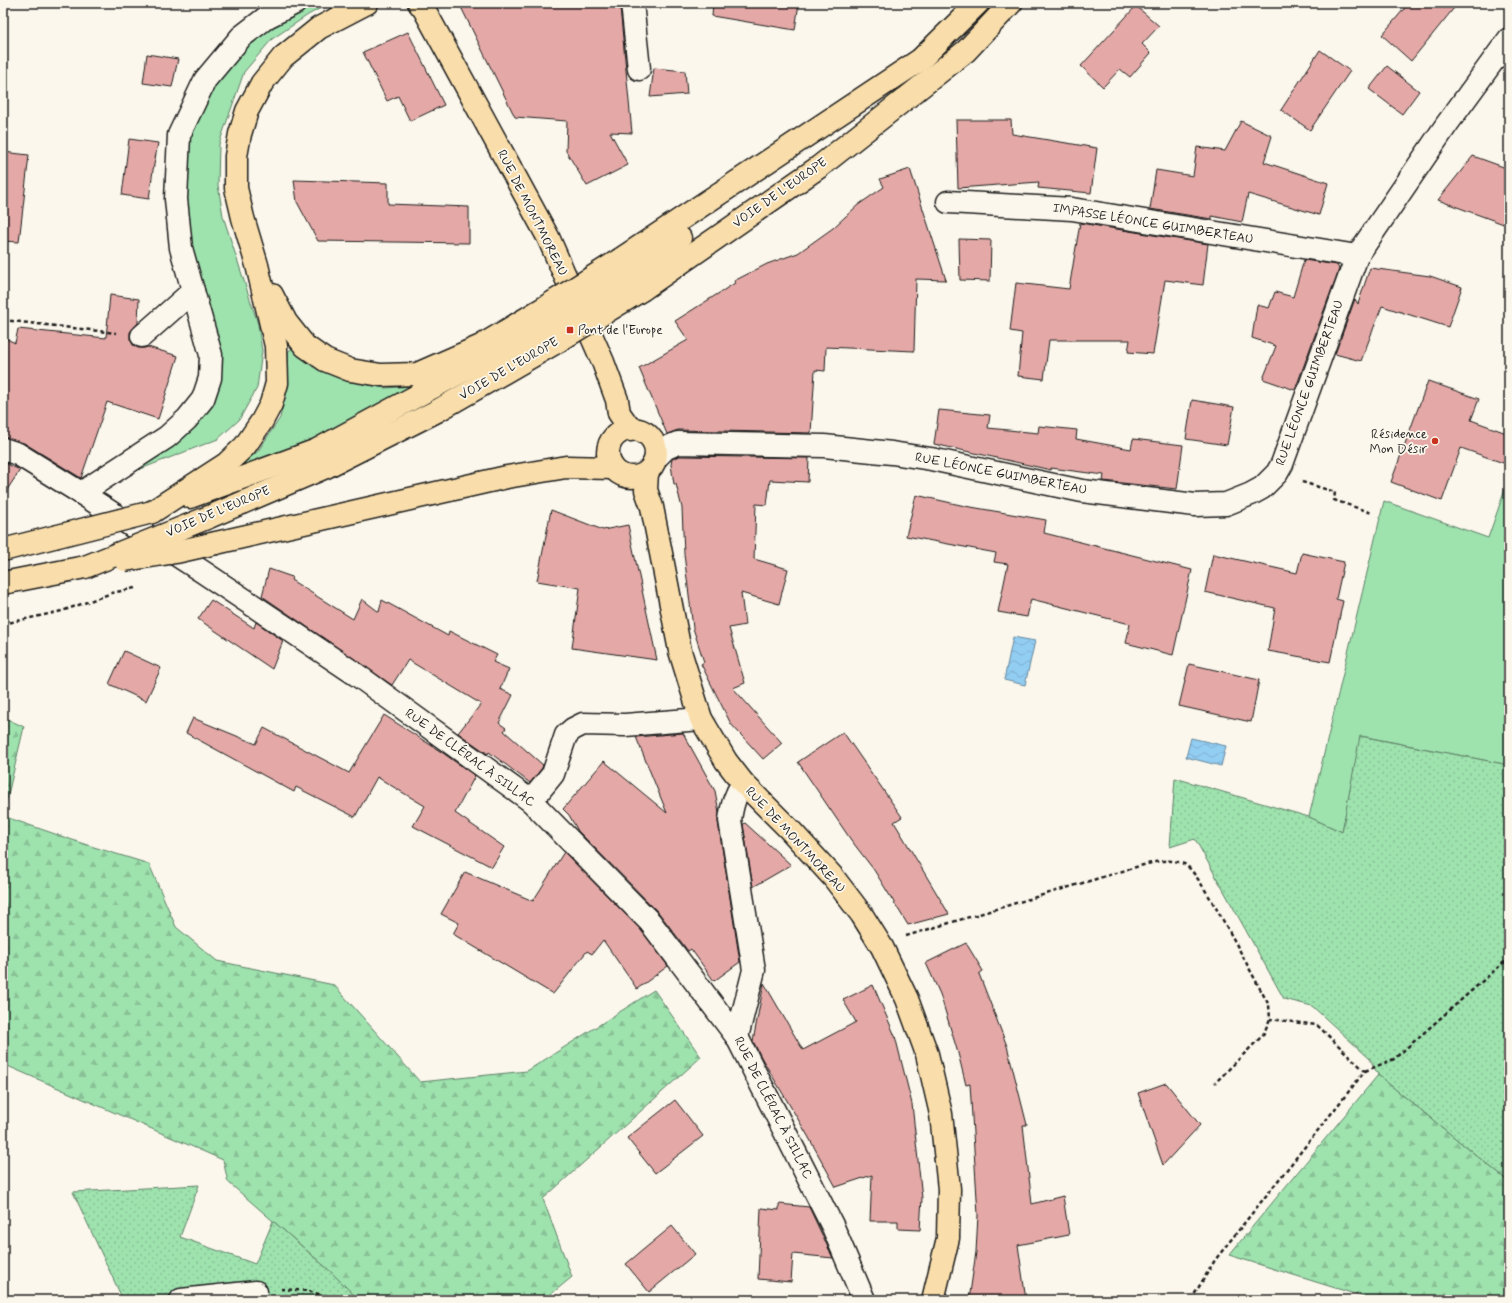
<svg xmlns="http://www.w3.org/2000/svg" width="1512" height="1303" font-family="Mynerve,sans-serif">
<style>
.grass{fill:#9ee2ae;stroke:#5d7f65}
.forest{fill:url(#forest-firs);stroke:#5d7f65}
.park{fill:url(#park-dots);stroke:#5d7f65}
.water{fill:url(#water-waves);stroke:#63869c}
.building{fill:#e4a9a7;stroke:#1c1c1c}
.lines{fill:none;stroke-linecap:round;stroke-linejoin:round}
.minor-casing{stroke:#1c1c1c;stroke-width:25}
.major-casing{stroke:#1c1c1c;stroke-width:25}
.path{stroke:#1c1c1c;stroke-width:2.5;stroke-dasharray:4 3;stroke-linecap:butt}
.minor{stroke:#fbf7ec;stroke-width:22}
.major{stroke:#f9deab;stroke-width:22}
.major-bridge-casing{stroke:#1c1c1c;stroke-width:25;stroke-linecap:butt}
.major-bridge{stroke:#f9deab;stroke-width:22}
.poi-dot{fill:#c8321e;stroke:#fbf7ec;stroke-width:1.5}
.labels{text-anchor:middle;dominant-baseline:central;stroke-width:3.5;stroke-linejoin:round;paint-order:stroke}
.street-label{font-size:13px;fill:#1c1c1c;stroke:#fbf7ec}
.poi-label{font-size:13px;fill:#1c1c1c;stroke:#fbf7ec;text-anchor:start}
</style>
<defs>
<pattern id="forest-firs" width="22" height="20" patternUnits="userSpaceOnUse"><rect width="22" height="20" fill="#9ee2ae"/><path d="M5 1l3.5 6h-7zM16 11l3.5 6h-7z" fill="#88c195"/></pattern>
<pattern id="park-dots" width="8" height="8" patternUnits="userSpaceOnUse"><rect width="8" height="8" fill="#9ee2ae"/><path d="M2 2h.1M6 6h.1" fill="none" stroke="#88c195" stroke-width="1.8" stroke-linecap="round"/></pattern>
<pattern id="water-waves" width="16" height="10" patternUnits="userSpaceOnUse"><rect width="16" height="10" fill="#92cdf2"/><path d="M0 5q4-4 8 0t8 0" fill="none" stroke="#7dafcf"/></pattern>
</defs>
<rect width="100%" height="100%" fill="#fbf7ec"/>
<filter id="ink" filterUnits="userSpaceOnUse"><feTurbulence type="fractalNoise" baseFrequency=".025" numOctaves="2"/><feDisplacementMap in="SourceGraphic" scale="8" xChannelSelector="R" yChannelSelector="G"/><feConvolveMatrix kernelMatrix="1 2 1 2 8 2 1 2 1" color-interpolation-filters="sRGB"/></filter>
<g filter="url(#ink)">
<g class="grass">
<polygon points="315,3 330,3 308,15 272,39 244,72 219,144 218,185 223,216 258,324 262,351 257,388 239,420 218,439 120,477 207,407 189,251 184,180 189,143 199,110 215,80 244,46 270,23"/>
<polygon points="292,348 314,366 348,381 385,388 428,385 316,438 233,474 232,471 258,451 280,418 288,379 288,352"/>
<polygon points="1509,478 1509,765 1361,736 1342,832 1309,817 1384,501 1488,538"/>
</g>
<g class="forest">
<polygon points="3,717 24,727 3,816 84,844 149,864 176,927 217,961 334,985 420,1082 527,1071 654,990 701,1057 543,1199 572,1277 544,1300 359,1300 330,1271 273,1221 228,1182 223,1160 3,1064"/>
<polygon points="1378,1075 1509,1182 1509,1300 1374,1300 1229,1255"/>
</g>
<g class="park">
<polygon points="1360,736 1509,765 1509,1182 1378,1075 1370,1059 1312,1006 1284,999 1195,839 1170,847 1175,778 1309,817 1342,832"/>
<polygon points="199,1185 180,1237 255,1264 273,1221 330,1271 359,1300 123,1300 73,1192"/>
</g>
<g class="water">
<polygon points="1013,637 1035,641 1025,685 1004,680"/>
<polygon points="1191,738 1226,746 1221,766 1186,757"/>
</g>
<g class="building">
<polygon points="459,3 590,3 620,7 632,133 610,132 628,165 587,186 566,151 567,121 515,117"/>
<polygon points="713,3 799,3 795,30 712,16"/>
<polygon points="1409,3 1458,3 1411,61 1382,35"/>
<polygon points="1136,6 1159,26 1142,44 1151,53 1130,77 1120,69 1103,87 1081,66"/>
<polygon points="408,32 444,105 410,121 398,96 387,101 363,52"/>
<polygon points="1320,50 1350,71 1310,130 1281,110"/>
<polygon points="147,54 178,59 172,87 143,83"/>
<polygon points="1387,66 1419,91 1402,114 1369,89"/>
<polygon points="654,68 685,71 687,94 650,97"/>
<polygon points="956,120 1011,120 1012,134 1097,148 1091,193 1038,188 1039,182 958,188"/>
<polygon points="1241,121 1272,136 1264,162 1328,183 1319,215 1248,194 1242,222 1212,216 1212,219 1150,209 1156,170 1193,176 1197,147 1225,151"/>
<polygon points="129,139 158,143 153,170 149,199 122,195"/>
<polygon points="3,152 29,155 19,242 3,241"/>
<polygon points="1473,156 1509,169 1509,226 1438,200"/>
<polygon points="910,169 946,280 916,279 914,351 826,347 825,371 815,370 811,433 678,430 667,434 639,368 688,340 675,321 735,283 734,281 767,264 798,253 833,228 858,205 884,187 880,179"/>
<polygon points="294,180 388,183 388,204 469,207 469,243 318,241 297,202"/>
<polygon points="1080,223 1208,244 1203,285 1165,280 1153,354 1128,352 1130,340 1049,340 1044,379 1018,376 1022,333 1010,331 1016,283 1069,289"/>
<polygon points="959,239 991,240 990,281 960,280"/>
<polygon points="1304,260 1337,265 1339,269 1295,390 1263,379 1276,346 1252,338 1257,305 1269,308 1275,292 1293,297"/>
<polygon points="1370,268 1430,276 1462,287 1448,327 1382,306 1361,361 1335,354 1355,299 1358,304"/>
<polygon points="110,295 139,299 138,323 130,332 130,339 133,345 138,348 144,348 148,347 178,356 158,419 107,402 81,478 24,443 3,437 3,337 15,343 18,329 106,338"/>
<polygon points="1428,381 1479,399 1471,420 1509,434 1509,465 1461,448 1442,501 1391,482"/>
<polygon points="1192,400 1234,407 1227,445 1186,439"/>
<polygon points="939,410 990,415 988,428 1038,433 1039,426 1077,430 1076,439 1131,449 1133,439 1183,445 1177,489 1104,481 1103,481 1104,475 1051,468 1051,470 934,444"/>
<polygon points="680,456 809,458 808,482 770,480 767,505 756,504 754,559 788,569 779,604 741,593 745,625 729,628 745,683 733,688 782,743 763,759 731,724 701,664 704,662 693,628 684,554 682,508 676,484 674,484 671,465 672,459"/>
<polygon points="3,462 20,470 3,496"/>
<polygon points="916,495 965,506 1046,520 1044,533 1192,570 1173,655 1126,643 1130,624 1031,599 1027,617 998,612 1008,564 994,562 996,553 906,536"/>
<polygon points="551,510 603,530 628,525 657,660 572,648 580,588 537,581"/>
<polygon points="1302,553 1344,562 1336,599 1343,601 1330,662 1268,651 1275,608 1205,592 1213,554 1297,573"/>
<polygon points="269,569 292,577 291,580 353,619 362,599 379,612 382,600 448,636 449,631 497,655 493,662 509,669 500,689 513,695 499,723 506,728 504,731 543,765 542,768 530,783 489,752 488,754 458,733 481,704 408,660 392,685 262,596"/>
<polygon points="211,600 254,628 256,622 283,641 272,669 198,619"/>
<polygon points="124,651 161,668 146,701 109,684"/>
<polygon points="1189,664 1259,680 1251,722 1179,706"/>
<polygon points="384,715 443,753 475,776 455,813 504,847 492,867 413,826 425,806 377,777 355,817 296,787 294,792 186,733 193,718 256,744 264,728 349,773"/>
<polygon points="843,732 902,817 894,822 949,914 908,925 874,870 851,840 798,762"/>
<polygon points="683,733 715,791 719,812 718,822 740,962 714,981 691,949 688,951 659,913 578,831 569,815 563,809 604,761 667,813 636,737"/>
<polygon points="745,823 791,865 753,887 743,824"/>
<polygon points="564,852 641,930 668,966 637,989 603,940 592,954 587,951 553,994 453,934 459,923 441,914 465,872 533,901"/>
<polygon points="966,943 983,971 979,974 1007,1046 1027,1125 1023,1125 1032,1204 1063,1196 1069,1235 1018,1245 1026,1300 969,1300 976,1252 978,1215 970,1084 966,1085 958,1053 940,994 926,963"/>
<polygon points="764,983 803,1050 856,1022 843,1000 873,985 895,1036 912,1104 922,1198 920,1230 898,1229 898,1221 870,1221 872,1175 836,1187 808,1136 761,1057 753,1041"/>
<polygon points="1166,1083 1200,1125 1163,1165 1138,1093"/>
<polygon points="675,1100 703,1136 655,1173 627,1138"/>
<polygon points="779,1204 809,1207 833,1258 793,1254 791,1282 758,1279 761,1208 779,1210"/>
<polygon points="672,1226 695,1254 649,1292 626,1264"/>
</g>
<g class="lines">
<g class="minor-casing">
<g id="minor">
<polyline points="632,3 639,69"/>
<polyline points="948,202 1072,209 1357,256"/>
<polyline points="142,336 193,291"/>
<polyline points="3,449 18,454 81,493 203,572 357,675 531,801 650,922 737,1037 833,1227 864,1300"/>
<polyline points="656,458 666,448 678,443 824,446 892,453 931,459 1082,491 1195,505 1226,504 1251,494 1262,488 1277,473 1282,464 1357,256 1447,124 1509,39"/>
<polyline points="81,493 167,437 187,419 203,399 210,378 211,355 181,248 176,199 179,135 205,80 241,37 267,17 295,3"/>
<polyline points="531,801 553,774 566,735 573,729 583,724 625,725 701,719"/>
<path d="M 737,1037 L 754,970 L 730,820 C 732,805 735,795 743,783"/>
<polyline points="181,1300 256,1292"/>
</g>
</g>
<g class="major-casing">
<g id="major">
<polyline points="419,3 424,9 548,237 603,362 617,400 619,413 631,430"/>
<polyline points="621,259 920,60 978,3"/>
<polyline points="630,272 680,238"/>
<polyline points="643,289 819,167 966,51 1011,3"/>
<polyline points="272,295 286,322 305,346 325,360 350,370 381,375 417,374 481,346 539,311"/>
<circle cx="632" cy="453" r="24"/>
<polyline points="647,472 646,490 652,507 680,651 701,719 726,761 743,783 791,831 833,877 862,915 882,947 907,999 927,1054 941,1114 949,1189 948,1238 933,1300"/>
<polyline points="190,497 317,450 548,325"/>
<polyline points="152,512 226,464 245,446 262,421 271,404 277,383 276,346 257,265 243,218 236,188 236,156 240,134 247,111 262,83 283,57 319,28 367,3"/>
<polyline points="209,517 326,467 437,411 555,343"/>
<polyline points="216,543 507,477 566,467 613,468"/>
<polyline points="3,550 54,537"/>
<polyline points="3,583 85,567"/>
</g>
</g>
<g class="path">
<polyline points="3,320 116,333"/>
<polyline points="1302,482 1335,492 1334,500 1372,513"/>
<polyline points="3,624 62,611 112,593 135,588"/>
<path d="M 906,936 L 1136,867 C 1151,863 1168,857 1184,864 C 1200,870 1256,983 1269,1005 L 1270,1019 L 1263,1035 L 1215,1083"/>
<polyline points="1365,1071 1394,1059 1503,963 1509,961"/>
<polyline points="281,1289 308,1291 339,1300"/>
<polyline points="1191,1300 1215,1260 1365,1071 1317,1025 1270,1019"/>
</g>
<use href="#minor" class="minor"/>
<use href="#major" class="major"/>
<g class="major-bridge-casing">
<g id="major-bridge">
<polyline points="539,311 621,259"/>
<polyline points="548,325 630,272"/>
<polyline points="555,343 643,289"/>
<polyline points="54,537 152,512"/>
<polyline points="125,560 176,552 216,543"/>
<polyline points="85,567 209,517"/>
</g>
</g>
<use href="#major-bridge" class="major-bridge"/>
</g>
</g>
<g class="poi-dot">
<rect x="566" y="326" width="8" height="8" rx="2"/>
<circle cx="1435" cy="441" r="4"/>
</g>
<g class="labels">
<g class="street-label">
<text transform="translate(780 193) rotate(-35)">VOIE DE L'EUROPE</text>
<text transform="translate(532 213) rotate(63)">RUE DE MONTMOREAU</text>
<text transform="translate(1153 224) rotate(9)">IMPASSE LÉONCE GUIMBERTEAU</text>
<text transform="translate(509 369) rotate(-30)">VOIE DE L'EUROPE</text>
<text transform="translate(1310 383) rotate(-70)">RUE LÉONCE GUIMBERTEAU</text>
<text transform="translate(1001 474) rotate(11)">RUE LÉONCE GUIMBERTEAU</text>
<text transform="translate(218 512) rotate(-23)">VOIE DE L'EUROPE</text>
<text transform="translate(470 758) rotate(36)">RUE DE CLÉRAC À SILLAC</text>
<text transform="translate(795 840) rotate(47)">RUE DE MONTMOREAU</text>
<text transform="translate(773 1108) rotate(63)">RUE DE CLÉRAC À SILLAC</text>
</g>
<g class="poi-label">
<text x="578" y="330">Pont de l'Europe</text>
<text x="1427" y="434" text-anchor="end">Résidence<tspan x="1427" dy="15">Mon Désir</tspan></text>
</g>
</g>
<rect width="1512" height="1303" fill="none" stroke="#fbf7ec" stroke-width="16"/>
<rect x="8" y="8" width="1496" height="1287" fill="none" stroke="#1c1c1c" stroke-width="1.5" filter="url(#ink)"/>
</svg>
